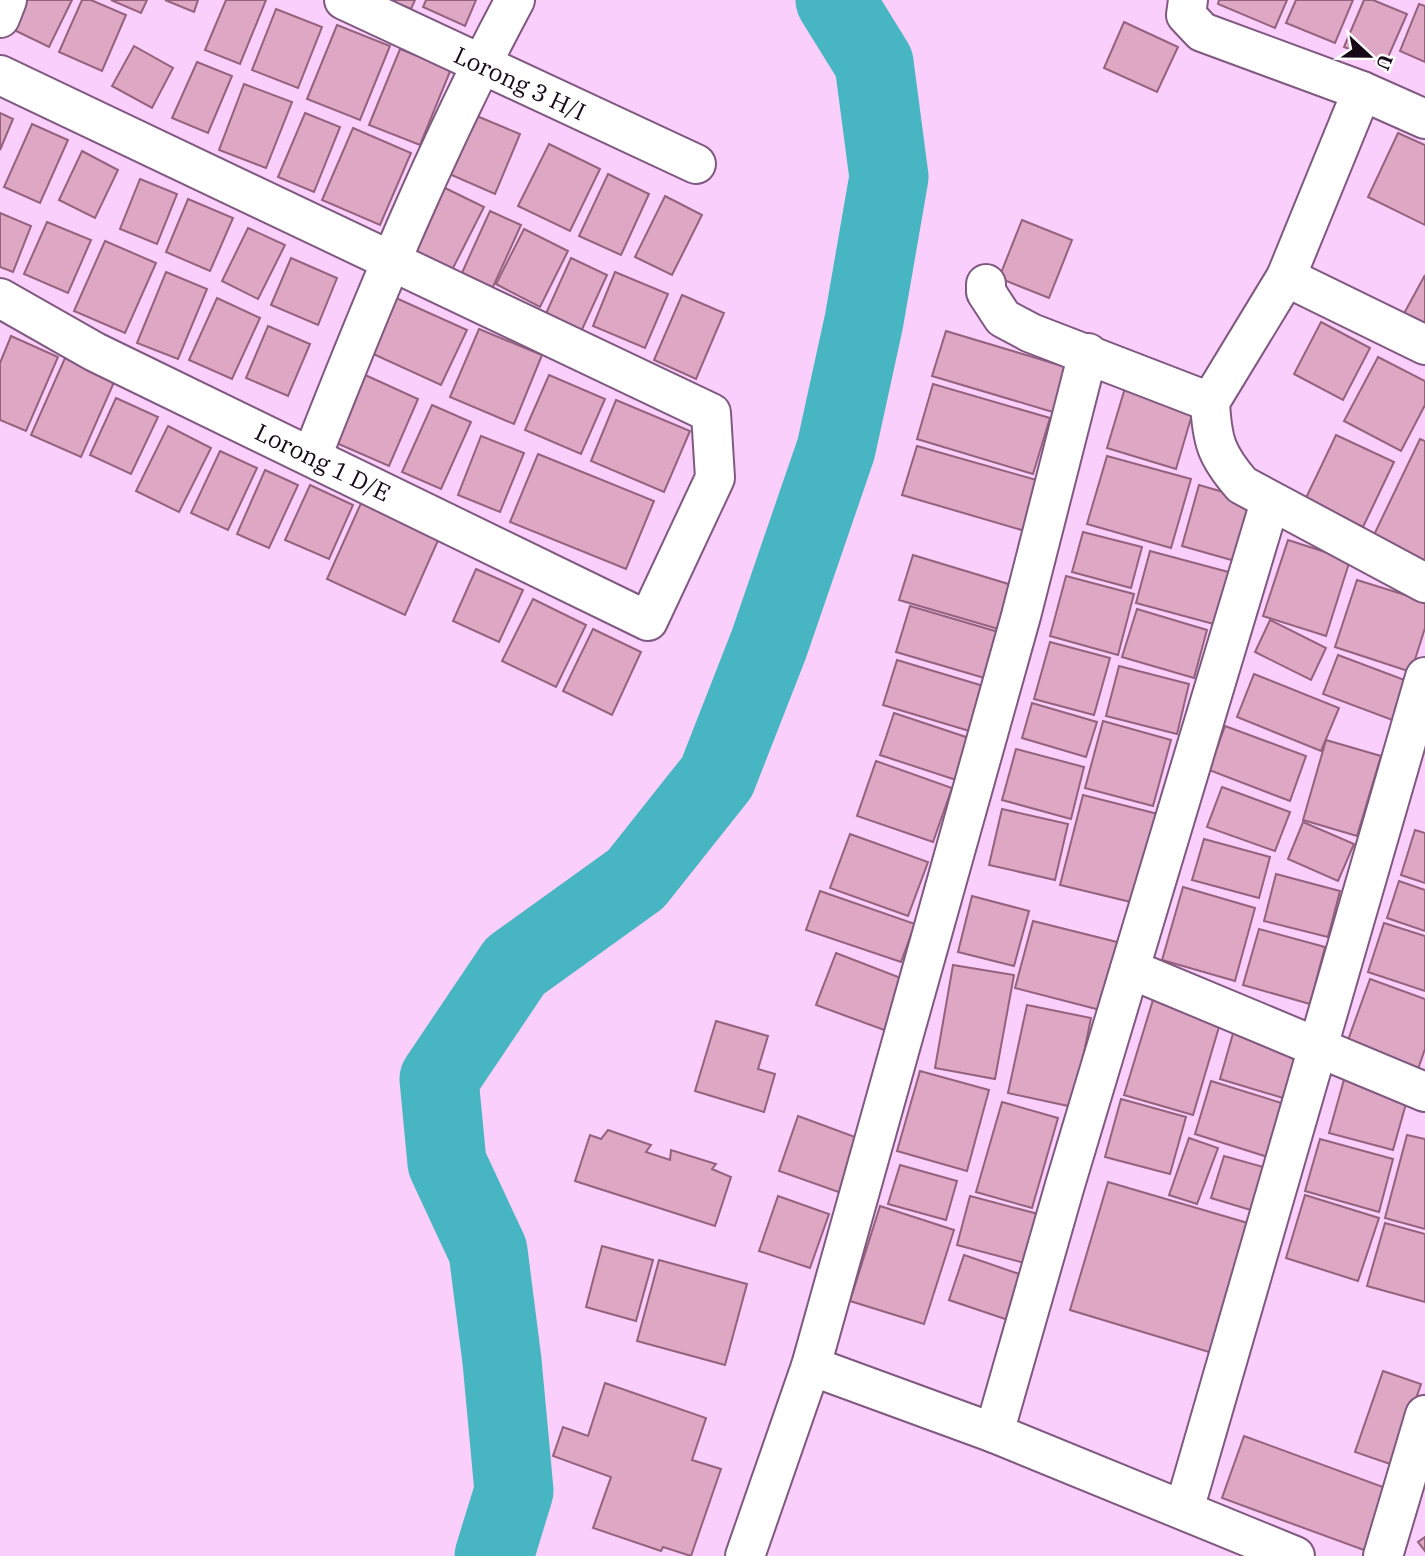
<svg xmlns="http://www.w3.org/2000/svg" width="1425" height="1556" font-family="'IBM Plex Serif',serif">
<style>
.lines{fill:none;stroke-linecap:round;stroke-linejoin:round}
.river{stroke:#47b5c2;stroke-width:79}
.building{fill:#dea7c4;stroke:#94627d;stroke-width:2}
.minor-casing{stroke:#7f597f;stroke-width:42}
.minor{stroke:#fff;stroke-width:38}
.labels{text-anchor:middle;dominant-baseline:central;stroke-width:6;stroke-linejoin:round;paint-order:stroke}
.street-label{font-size:24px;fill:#160817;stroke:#fff}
</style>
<rect width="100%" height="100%" fill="#fbcffb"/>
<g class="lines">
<polyline class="river" points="494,1556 514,1491 502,1361 488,1251 447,1163 439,1079 515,966 636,879 717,777 769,644 836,449 864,321 889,177 874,63 835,0"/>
</g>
<g class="building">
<polygon points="24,0 72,0 49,47 10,28"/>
<polygon points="82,0 91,0 126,15 102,71 59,52"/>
<polygon points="111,0 147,0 141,13"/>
<polygon points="165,0 198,0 194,12"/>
<polygon points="226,0 266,0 240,64 205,50"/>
<polygon points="388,0 415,0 411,9"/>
<polygon points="426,0 476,0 465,26 423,7"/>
<polygon points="1219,0 1287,0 1275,28 1218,4"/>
<polygon points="1296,0 1353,0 1335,43 1286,23"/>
<polygon points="1364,0 1373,0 1407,14 1385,64 1344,47"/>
<polygon points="1419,4 1425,6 1425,62 1400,51"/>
<polygon points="276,9 322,27 298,88 252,70"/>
<polygon points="1124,22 1178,47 1157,92 1104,68"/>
<polygon points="337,25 390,46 360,120 307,99"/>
<polygon points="134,46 173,68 152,108 112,86"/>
<polygon points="400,49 451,69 420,145 369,125"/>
<polygon points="197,62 232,76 208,133 172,118"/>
<polygon points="244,84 292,102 266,168 219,150"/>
<polygon points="0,113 13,119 0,150"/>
<polygon points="305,113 340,127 314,192 278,177"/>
<polygon points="472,114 520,134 495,194 447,173"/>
<polygon points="32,124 68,140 40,203 4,187"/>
<polygon points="353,128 411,153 380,225 322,200"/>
<polygon points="1398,133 1425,145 1425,225 1368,197"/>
<polygon points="549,144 600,169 570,231 518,206"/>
<polygon points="82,151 118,170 95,218 59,200"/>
<polygon points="608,174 649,194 621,255 579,236"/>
<polygon points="140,179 177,194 157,244 120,229"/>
<polygon points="443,187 484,207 451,272 411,251"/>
<polygon points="665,196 702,215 672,275 635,257"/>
<polygon points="188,199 233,218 210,271 166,252"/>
<polygon points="490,211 521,225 492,289 461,275"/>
<polygon points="0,213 31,226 13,272 0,267"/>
<polygon points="1022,220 1072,240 1049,298 999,278"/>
<polygon points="47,222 91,240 68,293 24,274"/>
<polygon points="248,228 285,245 258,299 222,281"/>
<polygon points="524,229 568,251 540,307 496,284"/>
<polygon points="105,241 156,263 125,333 74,311"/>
<polygon points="291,258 337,278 318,325 271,305"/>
<polygon points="571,258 607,275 580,334 544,318"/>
<polygon points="166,272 207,289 178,359 137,343"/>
<polygon points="615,272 668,294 645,348 593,326"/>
<polygon points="1425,275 1425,333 1401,319"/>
<polygon points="682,295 724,313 696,379 654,360"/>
<polygon points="217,298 260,318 232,379 189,360"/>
<polygon points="396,298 467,330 441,385 371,353"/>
<polygon points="1321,322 1370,348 1343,400 1294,374"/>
<polygon points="268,326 310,344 288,396 246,378"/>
<polygon points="479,329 542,355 514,424 450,397"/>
<polygon points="946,331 1069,368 1056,413 932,376"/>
<polygon points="11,336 58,357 26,431 0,420 0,363"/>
<polygon points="1378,357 1425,381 1425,405 1401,451 1344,421"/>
<polygon points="65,358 115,380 81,457 31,435"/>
<polygon points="363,374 418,399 389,466 334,442"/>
<polygon points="549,375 605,399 581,454 525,430"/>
<polygon points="933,384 1050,418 1033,474 917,439"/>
<polygon points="1125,388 1194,408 1176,469 1107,448"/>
<polygon points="116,398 158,417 131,474 90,455"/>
<polygon points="616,400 690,431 664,492 591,461"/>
<polygon points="432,405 471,422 441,489 402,472"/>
<polygon points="168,426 211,448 179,512 136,491"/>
<polygon points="1336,435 1394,462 1363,527 1305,500"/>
<polygon points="481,436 524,453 500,512 458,495"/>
<polygon points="1420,439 1425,441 1425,566 1371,541"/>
<polygon points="917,446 1040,481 1025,531 902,495"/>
<polygon points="220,451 257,468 228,530 191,513"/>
<polygon points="538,454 654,501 626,569 510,522"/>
<polygon points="1107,456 1191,479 1171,548 1087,524"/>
<polygon points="265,470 298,485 269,548 237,534"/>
<polygon points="310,485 353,505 329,559 285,540"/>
<polygon points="1199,485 1258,502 1242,563 1182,546"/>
<polygon points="362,501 440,536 405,615 327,579"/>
<polygon points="1083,532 1142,547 1131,588 1072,572"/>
<polygon points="1288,540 1350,560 1326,636 1263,616"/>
<polygon points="1150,551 1236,574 1221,626 1136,603"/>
<polygon points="913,555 1025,589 1012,633 899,600"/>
<polygon points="476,569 523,590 499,642 453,621"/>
<polygon points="1066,576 1134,594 1118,655 1050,636"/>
<polygon points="1357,580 1425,601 1425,628 1411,672 1335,647"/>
<polygon points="533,599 586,625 556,687 502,661"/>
<polygon points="910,606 1012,636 998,682 896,652"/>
<polygon points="1137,609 1207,630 1194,678 1122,657"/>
<polygon points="1270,620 1326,648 1311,680 1255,652"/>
<polygon points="593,629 641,652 612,715 563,691"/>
<polygon points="1050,642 1110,658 1094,715 1034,699"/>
<polygon points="1338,655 1410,682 1395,721 1323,694"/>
<polygon points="897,660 990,688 976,733 883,705"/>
<polygon points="1119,666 1189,684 1177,734 1106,716"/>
<polygon points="1254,674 1339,708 1321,751 1237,717"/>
<polygon points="1032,703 1097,722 1086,757 1022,738"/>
<polygon points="894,713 969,738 956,780 880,755"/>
<polygon points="1103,721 1171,740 1153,806 1085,788"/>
<polygon points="1225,726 1306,756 1290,801 1209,770"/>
<polygon points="1326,740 1381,756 1357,836 1303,820"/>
<polygon points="1016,749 1084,767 1071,819 1002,800"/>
<polygon points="876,761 952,788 933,842 857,816"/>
<polygon points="1222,787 1290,812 1275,851 1207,827"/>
<polygon points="1083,795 1158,814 1135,903 1060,885"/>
<polygon points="1002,809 1068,824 1055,880 989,865"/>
<polygon points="1303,822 1354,844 1338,881 1288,859"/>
<polygon points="1415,830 1425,833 1425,883 1401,875"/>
<polygon points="850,834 928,862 908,916 830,888"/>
<polygon points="1204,839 1270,857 1259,898 1192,880"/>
<polygon points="1276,874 1340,891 1328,937 1264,921"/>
<polygon points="1399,881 1425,890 1425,931 1387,918"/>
<polygon points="1183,887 1255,908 1235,981 1162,960"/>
<polygon points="820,891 915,924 901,962 806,930"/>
<polygon points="972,896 1029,911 1014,966 958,952"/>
<polygon points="1033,921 1121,943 1104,1011 1015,988"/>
<polygon points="1384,923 1425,936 1425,991 1368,972"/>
<polygon points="1259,929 1325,947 1310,1004 1243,985"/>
<polygon points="836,953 906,980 887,1031 816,1005"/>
<polygon points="953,965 1014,975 995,1079 935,1068"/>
<polygon points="1370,979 1425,999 1425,1049 1418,1069 1347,1043"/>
<polygon points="1156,990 1224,1010 1193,1115 1124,1095"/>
<polygon points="1027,1005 1091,1018 1073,1107 1008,1093"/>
<polygon points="716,1021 768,1036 758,1069 775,1074 764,1112 695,1091"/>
<polygon points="1234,1030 1298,1048 1283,1098 1220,1079"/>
<polygon points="920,1071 989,1090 967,1171 897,1151"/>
<polygon points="1345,1076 1409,1093 1393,1150 1329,1133"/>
<polygon points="1211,1081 1291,1106 1274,1159 1195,1134"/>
<polygon points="1121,1099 1186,1117 1170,1174 1105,1157"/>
<polygon points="1002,1102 1058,1118 1032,1208 976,1192"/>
<polygon points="798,1116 866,1141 847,1195 779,1171"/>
<polygon points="608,1130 651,1145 646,1152 670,1160 671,1150 716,1164 712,1169 731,1177 715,1226 575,1181 590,1135 601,1139"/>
<polygon points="1407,1135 1425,1139 1425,1229 1385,1218"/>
<polygon points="1189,1138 1218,1148 1197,1204 1169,1195"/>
<polygon points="1320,1139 1393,1159 1379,1212 1305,1191"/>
<polygon points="1224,1156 1277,1171 1264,1214 1211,1198"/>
<polygon points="900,1165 957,1181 946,1220 888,1204"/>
<polygon points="1108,1182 1258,1226 1219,1355 1070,1310"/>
<polygon points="1305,1195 1379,1218 1358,1281 1286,1258"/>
<polygon points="778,1196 829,1214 810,1268 759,1251"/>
<polygon points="970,1196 1042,1215 1028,1264 957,1245"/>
<polygon points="880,1206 954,1230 924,1324 850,1301"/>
<polygon points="1385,1223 1425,1234 1425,1302 1367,1286"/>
<polygon points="602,1246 653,1260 636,1321 586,1307"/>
<polygon points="964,1255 1022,1275 1008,1320 949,1300"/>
<polygon points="659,1260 747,1284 725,1365 637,1341"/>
<polygon points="1383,1371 1421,1384 1393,1465 1355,1452"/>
<polygon points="605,1383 706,1418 692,1460 721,1469 691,1556 663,1547 661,1551 593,1528 611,1477 553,1456 563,1427 588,1436"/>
<polygon points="1244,1436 1394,1491 1372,1553 1222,1498"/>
<polygon points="1425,1537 1425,1551 1418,1542"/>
</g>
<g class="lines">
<g class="minor-casing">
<g id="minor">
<polyline points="344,0 696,164"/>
<polyline points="1188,0 1186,15 1202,32 1362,91 1425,119"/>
<polyline points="0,18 7,0"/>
<polyline points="0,75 711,413 715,478 648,621 95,352 0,298"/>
<path d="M 1362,91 L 1286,277 L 1210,402 C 1212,441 1216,455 1242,485 L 1425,583"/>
<polyline points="1286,277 1425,345"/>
<polyline points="986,284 986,292 1003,318 1031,333 1210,402"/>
<path d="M 312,456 C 373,301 436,147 515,0"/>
<polyline points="1130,969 1425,1092"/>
<polyline points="811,1366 994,1433 1295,1556"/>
<polyline points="994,1433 1065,1185 1270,502"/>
<polyline points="1184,1510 1425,677"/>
<polyline points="745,1556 811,1366 1021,616 1088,353"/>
<polyline points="1383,1556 1425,1415"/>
</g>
</g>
<use href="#minor" class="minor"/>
</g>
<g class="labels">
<g class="street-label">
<text transform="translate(520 83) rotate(25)">Lorong 3 H/I</text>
<text transform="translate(323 462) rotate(26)">Lorong 1 D/E</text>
</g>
</g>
<g transform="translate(1369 56) rotate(112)" stroke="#ffffff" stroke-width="5" paint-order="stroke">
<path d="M0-5L12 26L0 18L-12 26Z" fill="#160817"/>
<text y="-10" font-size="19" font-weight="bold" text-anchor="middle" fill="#160817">U</text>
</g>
</svg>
